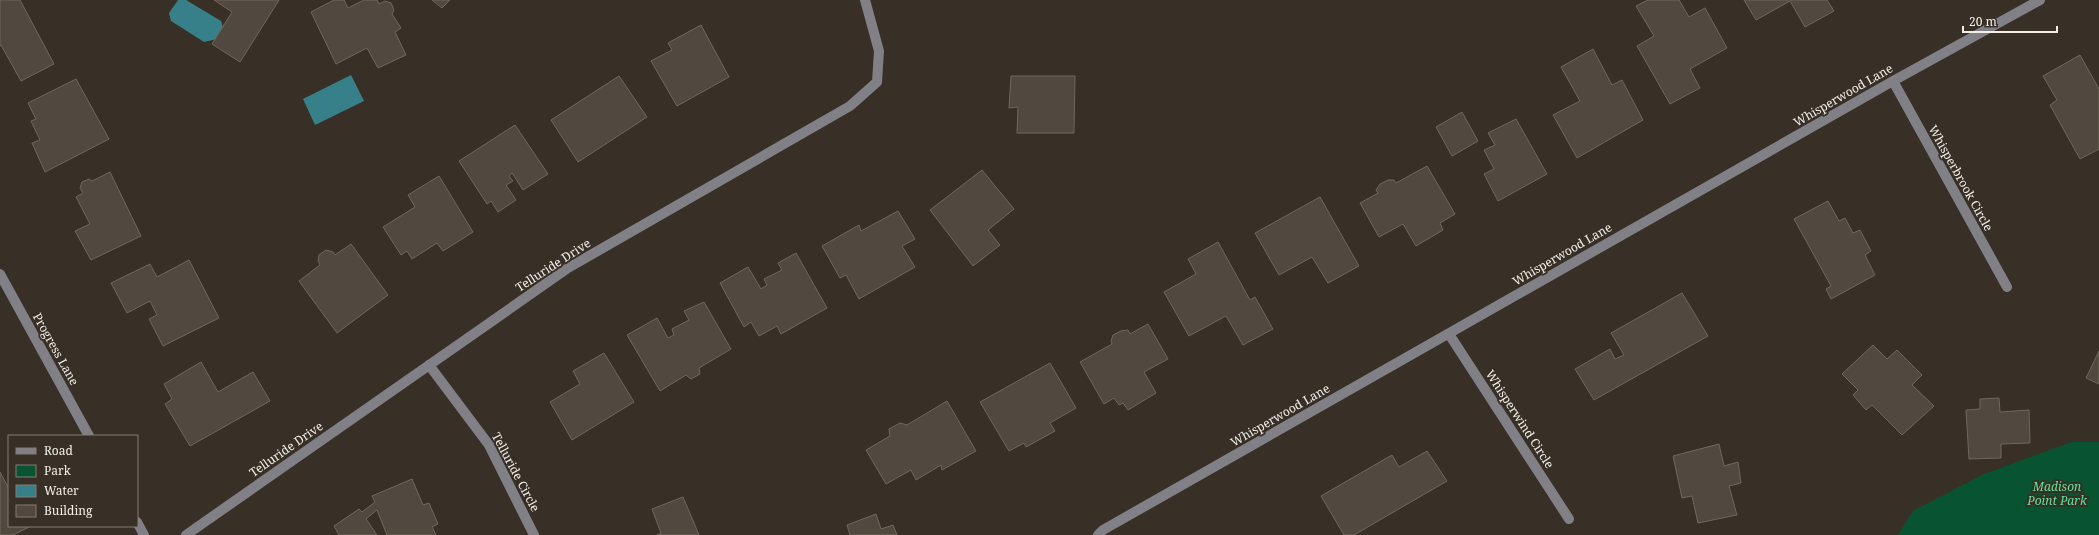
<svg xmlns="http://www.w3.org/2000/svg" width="2099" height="535" font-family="'Noto Serif',serif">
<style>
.green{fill:#085431}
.water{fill:#378089}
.building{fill:#51493f;stroke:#70675d}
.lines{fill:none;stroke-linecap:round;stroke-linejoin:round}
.minor{stroke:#818086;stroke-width:10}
.labels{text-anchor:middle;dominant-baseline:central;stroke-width:4;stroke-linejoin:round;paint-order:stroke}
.street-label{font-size:12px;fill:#f3eee8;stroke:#383027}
.park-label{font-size:12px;font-style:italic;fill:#61e09a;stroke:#383027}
</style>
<rect width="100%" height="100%" fill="#383027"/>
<polygon class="green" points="2072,442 2099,442 2099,535 1898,535 1913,511 1984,474"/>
<g class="water">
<polygon points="178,0 186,0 221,21 224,31 217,39 204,42 171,21 169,13"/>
<polygon points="351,75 364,101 315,125 303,99"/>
</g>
<g class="building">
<polygon points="0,0 20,0 54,64 21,81 1,45 0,46"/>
<polygon points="214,0 279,0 240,62 212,44 232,12"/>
<polygon points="334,0 344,0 348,8 364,0 377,0 379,4 385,1 391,3 394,10 392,14 401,28 395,32 406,55 378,68 367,48 336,64 311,12"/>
<polygon points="432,0 450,0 442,8"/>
<polygon points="1648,0 1679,0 1689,17 1705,8 1727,48 1690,69 1700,88 1670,104 1637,46 1654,36 1636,6"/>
<polygon points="1744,0 1827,0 1834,11 1805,27 1790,1 1756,20"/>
<polygon points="701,25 729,77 677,106 651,61 672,50 668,43"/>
<polygon points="1593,49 1612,85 1622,80 1643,120 1577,158 1553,115 1580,101 1561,67"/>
<polygon points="2080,55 2099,89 2099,149 2080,159 2050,105 2057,100 2043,76"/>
<polygon points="619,76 647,117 578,162 551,120"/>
<polygon points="1011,76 1075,76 1074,133 1017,133 1018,107 1009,108"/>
<polygon points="76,79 109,139 45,172 32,143 40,140 31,121 36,119 28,103"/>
<polygon points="1462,112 1478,141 1452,156 1436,127"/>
<polygon points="1516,119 1547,174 1498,201 1484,174 1494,169 1484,150 1495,145 1488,133"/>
<polygon points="515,125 548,174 523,190 512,173 509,176 513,181 506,185 516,200 498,212 491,201 487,204 459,161"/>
<polygon points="1427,166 1455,214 1440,223 1443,230 1416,246 1403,224 1379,237 1360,203 1378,193 1376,190 1380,184 1388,180 1394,180 1396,183"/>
<polygon points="982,170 1014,209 988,230 1000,245 973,266 930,210"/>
<polygon points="110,172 141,236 91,260 75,231 90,224 76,197 83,193 80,188 82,182 89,179 92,181"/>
<polygon points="439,176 473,232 443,251 437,243 412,259 407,251 401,255 383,227 415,207 408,195"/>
<polygon points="1320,197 1359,266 1328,283 1312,257 1279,275 1255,233"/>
<polygon points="1828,201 1839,221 1845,218 1853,233 1860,230 1871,251 1865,255 1875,275 1831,299 1826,289 1831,286 1794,219"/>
<polygon points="898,211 915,239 902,246 915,267 859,299 846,275 840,278 822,246 859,225 861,231"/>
<polygon points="1218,242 1250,300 1255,297 1273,329 1243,345 1226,316 1189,336 1164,292 1196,274 1188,259"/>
<polygon points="351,244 388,295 337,333 299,281 320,265 318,261 319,255 326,250 333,252 335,255"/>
<polygon points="796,253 827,308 781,334 777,326 759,336 751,322 744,327 720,283 748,267 761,289 767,285 764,279 782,270 778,263"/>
<polygon points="189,260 219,318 163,346 149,319 157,315 150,301 127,313 111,283 150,264 157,277"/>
<polygon points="1682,293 1708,336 1594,400 1575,369 1610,349 1615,359 1624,355 1611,333"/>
<polygon points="704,302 731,349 699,368 700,374 691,379 686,375 660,391 627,335 657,318 668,338 674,335 672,329 689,320 684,311"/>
<polygon points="1148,324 1168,359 1144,372 1156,393 1128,410 1123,403 1119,405 1114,398 1104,404 1080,362 1112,344 1111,341 1113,335 1121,331 1128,330 1130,334"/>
<polygon points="1873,345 1887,359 1897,350 1922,375 1912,385 1934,406 1902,435 1872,405 1866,410 1853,395 1858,390 1842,374"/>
<polygon points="2099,351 2099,384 2086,378"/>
<polygon points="604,353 634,402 572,440 550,402 580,384 573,371"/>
<polygon points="201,362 218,392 253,372 270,401 190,446 165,404 172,399 164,384"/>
<polygon points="1050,363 1076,408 1050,423 1055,431 1026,447 1024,443 1009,451 980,402"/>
<polygon points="1999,398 2000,412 2029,410 2030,443 2001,444 2001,458 1969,459 1966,410 1980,409 1980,399"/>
<polygon points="947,401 976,451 942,470 941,465 916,480 911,470 886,484 866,450 890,436 889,429 900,423 907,425"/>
<polygon points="1719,444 1724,466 1738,462 1741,483 1729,486 1737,515 1698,523 1692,496 1682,498 1673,456"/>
<polygon points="1427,451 1447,481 1354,535 1344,535 1321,496 1392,455 1399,467"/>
<polygon points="0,472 9,489 9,526 31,526 13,535 0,535"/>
<polygon points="412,479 423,505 429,503 438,524 432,527 436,535 387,535 377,510 366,519 377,535 339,535 334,526 359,509 362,512 375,502 372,496"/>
<polygon points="683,497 699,535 657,535 661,533 652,509"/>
<polygon points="876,514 881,529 893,525 897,535 850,535 847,525"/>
</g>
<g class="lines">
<g class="minor">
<polyline points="1893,81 2007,287"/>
<polyline points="0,274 89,436"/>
<polyline points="1449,334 1569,519"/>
<polyline points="429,365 489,445 534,535"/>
<polyline points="137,522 144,535"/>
<polyline points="186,535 568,268 850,106 877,82 879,51 865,0"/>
<polyline points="1098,535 1103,530 1893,81 2040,0"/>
</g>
</g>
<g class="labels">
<g class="street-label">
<text transform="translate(1843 95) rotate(-30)">Whisperwood Lane</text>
<text transform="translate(1961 178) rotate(61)">Whisperbrook Circle</text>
<text transform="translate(1562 254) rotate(-30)">Whisperwood Lane</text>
<text transform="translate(553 265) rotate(-33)">Telluride Drive</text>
<text transform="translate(56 349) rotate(61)">Progress Lane</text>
<text transform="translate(1280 415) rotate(-30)">Whisperwood Lane</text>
<text transform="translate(1520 419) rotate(57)">Whisperwind Circle</text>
<text transform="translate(286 449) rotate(-35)">Telluride Drive</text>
<text transform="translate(516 472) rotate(62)">Telluride Circle</text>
</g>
<g class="park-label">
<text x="2057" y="486">Madison<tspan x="2057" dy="14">Point Park</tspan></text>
</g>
</g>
<rect x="8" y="435" width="130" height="92" fill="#383027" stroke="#837c74"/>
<rect x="16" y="448" width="20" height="6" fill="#818086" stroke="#837c74"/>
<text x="44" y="455" font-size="12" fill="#f3eee8">Road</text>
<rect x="16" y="465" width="20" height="12" fill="#085431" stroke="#837c74"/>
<text x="44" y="475" font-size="12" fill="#f3eee8">Park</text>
<rect x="16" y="485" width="20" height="12" fill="#378089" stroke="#837c74"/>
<text x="44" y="495" font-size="12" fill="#f3eee8">Water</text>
<rect x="16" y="505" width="20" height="12" fill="#51493f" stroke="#837c74"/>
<text x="44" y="515" font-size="12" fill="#f3eee8">Building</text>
<path d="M1963 26v6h94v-6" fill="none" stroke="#f3eee8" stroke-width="2"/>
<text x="1969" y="26" font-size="12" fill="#f3eee8" stroke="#383027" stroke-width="3" paint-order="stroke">20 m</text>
</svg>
